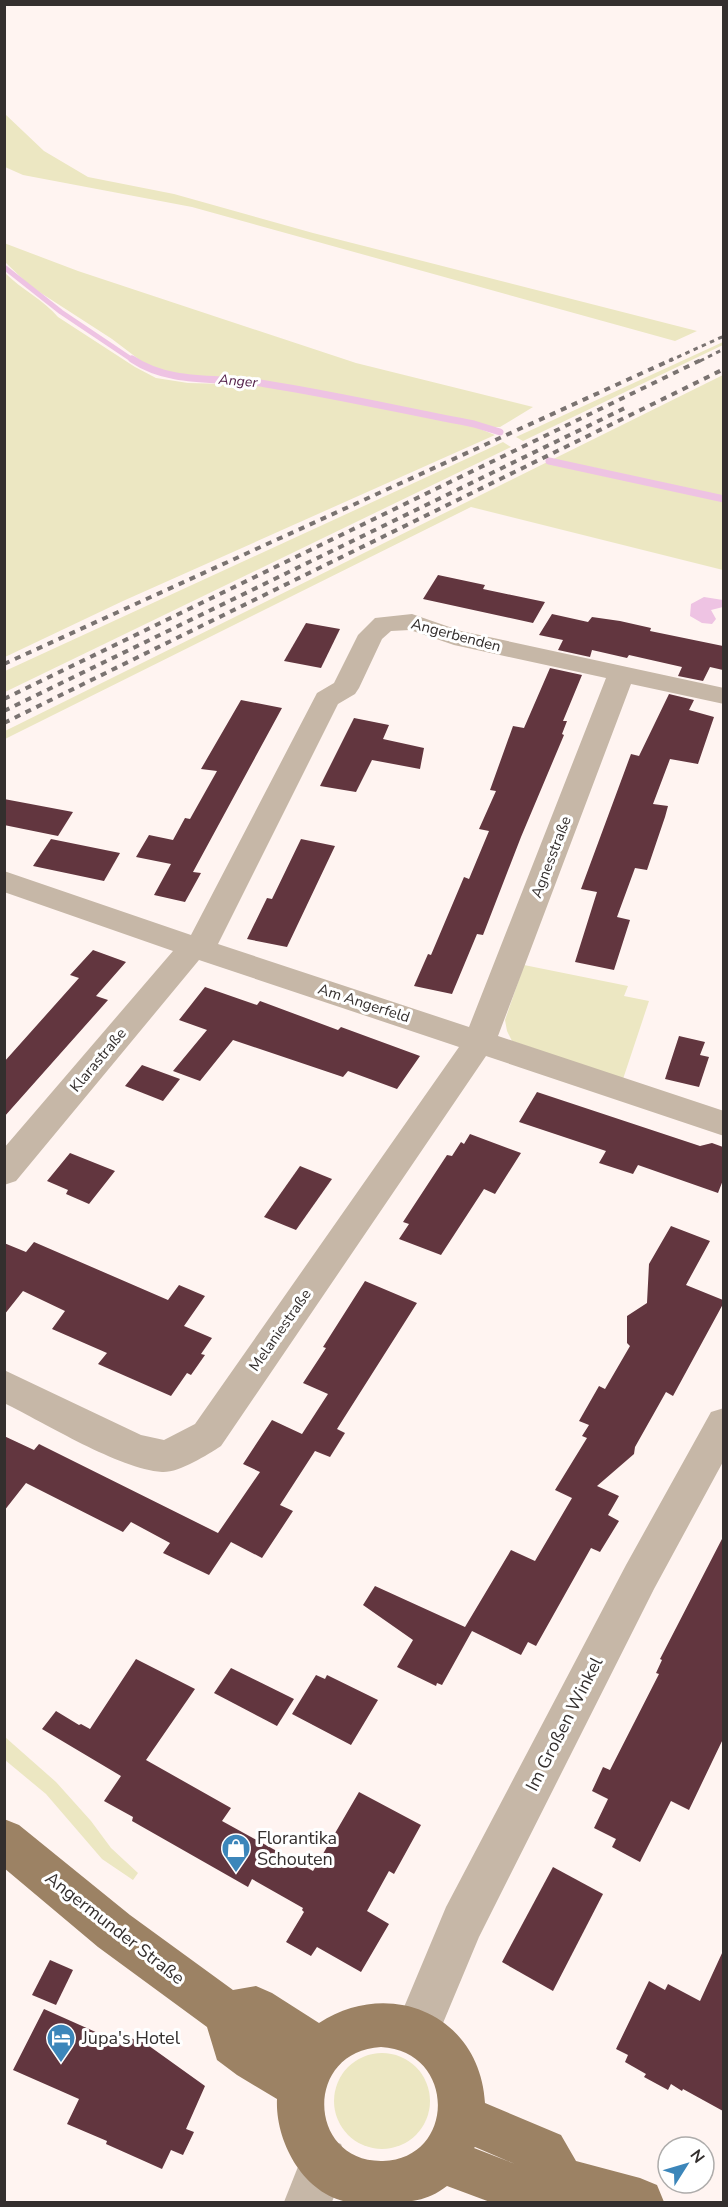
<svg xmlns="http://www.w3.org/2000/svg" width="728" height="2207" font-family="'Nunito Sans',sans-serif">
<style>
.green{fill:#ece7c2}
.water{fill:#eec3e3}
.lines{fill:none;stroke-linecap:round;stroke-linejoin:round}
.stream-far1{stroke:#eec3e3;stroke-width:5}
.stream{stroke:#eec3e3;stroke-width:7}
.building{fill:#62363f}
.minor{fill:#c6b7a7;fill-rule:evenodd}
.major{fill:#9c8264;fill-rule:evenodd}
.rail-far1{stroke:#7a7371;stroke-width:3;stroke-dasharray:4.5 4.5;stroke-linecap:butt}
.rail{stroke:#7a7371;stroke-width:4;stroke-dasharray:6 6;stroke-linecap:butt}
.labels{text-anchor:middle;dominant-baseline:central;stroke-width:6;stroke-linejoin:round;paint-order:stroke}
.far-water-label{font-size:14px;font-style:italic;fill:#532049;stroke:#fff}
.street-label{font-size:15px;fill:#342f2e;stroke:#fff}
.near-street-label{font-size:18px;fill:#342f2e;stroke:#fff}
.near-poi-label{font-size:18px;fill:#342f2e;stroke:#fff;text-anchor:start}
</style>
<rect width="100%" height="100%" fill="#fff4f1"/>
<g class="green">
<polygon points="5,114 44,151 88,177 174,194 313,233 697,331 675,341 192,207 23,175 5,167"/>
<polygon points="4,243 78,271 356,363 533,407 500,427 491,427 277,383 218,379 162,372 145,364 112,339 30,286 5,262"/>
<path d="M 5,273 C 21,289 45,301 58,317 L 135,367 L 156,378 L 188,383 L 264,385 L 473,426 L 495,435 L 123,601 L 5,657 Z"/>
<polygon points="723,342 723,345 523,441 516,437"/>
<polygon points="723,375 723,497 591,467 585,471 723,501 723,570 471,507 5,739 5,731"/>
<polygon points="503,442 511,447 5,692 5,671"/>
<polygon points="524,965 628,986 624,996 649,1001 623,1079 512,1041 507,1031 505,1020"/>
<polygon points="5,1737 56,1782 91,1821 111,1848 138,1873 133,1880 102,1859 46,1794 5,1760"/>
<circle cx="382" cy="2101" r="48"/>
</g>
<polygon class="water" points="704,597 723,600 723,607 711,610 716,619 712,624 702,623 690,616 691,604"/>
<g class="lines">
<polyline class="stream-far1" points="4,267 61,312 134,361"/>
<g class="stream">
<path d="M 132,359 C 172,386 221,376 266,384 C 336,395 405,411 474,424 L 500,432"/>
<polyline points="549,461 724,499"/>
</g>
</g>
<g class="building">
<polygon points="438,575 485,585 483,589 545,602 533,623 423,599"/>
<polygon points="552,614 588,622 592,617 620,621 651,628 650,631 723,646 723,670 710,667 703,681 678,676 682,667 629,655 627,658 592,650 590,657 558,650 563,640 539,635"/>
<polygon points="306,623 340,629 321,668 284,661"/>
<polygon points="550,668 582,675 563,721 567,721 562,734 564,735 521,837 483,935 477,934 452,994 414,986 428,954 431,955 464,877 469,879 489,831 479,829 496,791 490,790 513,726 524,728"/>
<polygon points="669,694 694,700 689,710 714,717 698,764 670,759 653,804 668,806 665,817 647,870 635,868 617,917 630,920 614,970 575,962 597,892 581,889 631,754 639,756"/>
<polygon points="241,700 282,708 193,872 201,873 185,902 154,895 171,864 136,857 149,835 173,840 185,818 190,819 217,771 201,769"/>
<polygon points="354,718 389,725 383,739 424,748 420,769 372,760 356,792 320,786"/>
<polygon points="4,799 73,812 58,836 4,825"/>
<polygon points="51,839 120,853 104,881 33,866"/>
<polygon points="301,839 335,846 287,947 247,939 267,898 272,899"/>
<polygon points="93,950 126,962 96,996 108,1000 4,1117 4,1062 79,978 70,975"/>
<polygon points="205,987 257,1005 260,1001 338,1030 341,1027 420,1056 397,1089 348,1071 343,1077 233,1040 200,1081 173,1071 207,1030 179,1020"/>
<polygon points="679,1036 705,1042 700,1055 709,1057 699,1087 665,1079"/>
<polygon points="142,1065 180,1079 163,1101 125,1086"/>
<polygon points="537,1092 700,1146 712,1143 723,1147 723,1180 718,1193 638,1165 633,1174 599,1163 606,1151 519,1122"/>
<polygon points="470,1134 521,1153 495,1194 484,1189 441,1255 399,1239 409,1224 403,1222 447,1155 452,1156 461,1142 464,1144"/>
<polygon points="70,1153 115,1171 89,1204 66,1194 68,1190 47,1181"/>
<polygon points="300,1166 332,1179 296,1230 264,1217"/>
<polygon points="671,1226 710,1241 686,1285 723,1300 723,1304 673,1396 666,1392 635,1447 634,1454 597,1486 619,1496 608,1515 619,1521 600,1552 591,1548 536,1646 528,1642 521,1655 472,1631 442,1685 437,1683 436,1686 397,1667 413,1640 363,1605 375,1586 465,1627 511,1550 535,1561 572,1498 555,1490 587,1438 582,1436 589,1425 579,1421 599,1386 605,1389 630,1346 627,1343 627,1316 647,1303 649,1264"/>
<polygon points="34,1242 168,1300 179,1285 205,1296 184,1326 212,1338 201,1354 205,1355 191,1375 187,1373 171,1396 98,1364 107,1353 52,1329 65,1311 23,1291 4,1315 4,1243 26,1252"/>
<polygon points="365,1281 417,1303 337,1429 345,1433 330,1457 315,1451 280,1505 293,1511 262,1558 231,1542 209,1575 163,1553 170,1543 131,1522 123,1532 26,1483 4,1511 4,1436 34,1450 39,1444 218,1533 260,1472 243,1464 272,1420 302,1434 328,1394 303,1383 326,1348 323,1347"/>
<polygon points="723,1537 723,1739 689,1810 671,1801 640,1862 612,1847 616,1839 594,1828 608,1799 592,1791 603,1767 610,1770 659,1674 656,1673 662,1660 660,1659"/>
<polygon points="136,1659 195,1689 146,1760 231,1808 222,1821 313,1871 359,1792 421,1825 394,1874 389,1871 367,1911 389,1924 361,1972 317,1947 311,1956 286,1942 304,1912 302,1910 303,1908 252,1879 248,1887 132,1821 133,1817 104,1801 121,1776 42,1729 56,1711 79,1725 81,1724 90,1729"/>
<polygon points="231,1668 294,1699 277,1726 214,1693"/>
<polygon points="316,1675 325,1679 327,1675 378,1700 351,1745 292,1714"/>
<polygon points="553,1867 603,1894 553,1991 502,1962"/>
<polygon points="723,1951 723,2111 683,2089 682,2091 671,2084 668,2090 644,2077 646,2074 625,2062 628,2055 616,2049 649,1981 665,1990 668,1984 700,2001"/>
<polygon points="50,1960 73,1970 56,2005 32,1995"/>
<polygon points="44,2009 127,2046 130,2038 145,2043 205,2086 186,2129 194,2132 183,2155 171,2150 162,2169 106,2144 107,2141 67,2124 79,2099 13,2070"/>
</g>
<g class="lines">
<g class="minor">
<path d="M 412,614 L 461,631 L 724,688 L 724,704 L 631,684 L 498,1036 L 724,1111 L 724,1136 L 486,1056 L 221,1446 C 207,1455 179,1473 162,1472 C 119,1469 45,1423 4,1403 L 4,1370 L 141,1435 L 164,1440 L 195,1424 L 459,1047 L 199,960 L 16,1181 L 4,1185 L 4,1148 L 173,951 L 4,892 L 4,871 L 191,935 L 317,693 L 334,683 L 358,635 L 375,618 ZM 410,630 L 454,645 L 606,678 L 469,1027 L 218,944 L 338,704 L 355,694 L 359,688 L 382,639 L 391,631 Z"/>
<polygon points="724,1408 724,1460 654,1589 479,1937 433,2047 417,2054 401,2047 394,2031 446,1907 626,1565 711,1412"/>
<polygon points="324,2137 341,2144 348,2161 332,2202 284,2202 307,2144"/>
</g>
<path class="major" d="M 4,1819 L 19,1825 L 130,1915 L 233,1990 L 256,1986 L 272,1993 L 319,2023 C 390,1977 480,2015 485,2103 L 561,2135 L 576,2161 L 640,2178 L 657,2185 L 664,2202 L 490,2202 L 447,2186 C 426,2202 410,2202 385,2202 C 374,2202 360,2205 348,2202 C 303,2194 275,2141 277,2099 L 237,2075 L 217,2060 L 207,2027 L 98,1947 L 4,1868 ZM 381,2047 C 457,2051 456,2159 383,2161 C 307,2163 303,2051 381,2047 ZM 475,2147 L 515,2164 L 474,2148 Z"/>
<g class="rail-far1">
<polyline points="669,361 724,336"/>
<polyline points="700,361 724,349"/>
</g>
<g class="rail">
<polyline points="4,664 673,359"/>
<polyline points="4,699 703,359"/>
<polyline points="4,711 627,407"/>
<polyline points="4,723 724,369"/>
</g>
</g>
<defs>
<g id="shop-pin" transform="scale(1.5)"><path d="M0 17L-7.5 6A9.5 9.5 0 1 1 7.5 6Z" fill="#3c86ba" stroke="#fff"/><path d="M-5-2.5h2.3a2.7 3.5 0 0 1 5.4 0H5L5.5 6h-11ZM-1.5-2.5h3a1.5 2.3 0 0 0-3 0Z" fill="#fff"/></g>
<g id="hotel-pin" transform="scale(1.5)"><path d="M0 17L-7.5 6A9.5 9.5 0 1 1 7.5 6Z" fill="#3c86ba" stroke="#fff"/><path d="M-6-4.5h1.5V1H6V5H4.5V3h-9V5H-6ZM-4 0a1.8 1.8 0 1 1 3.6 0ZM.5 0V-2.5h3Q6-2.5 6 0Z" fill="#fff"/></g>
</defs>
<g fill-rule="evenodd">
<use href="#shop-pin" x="236" y="1848"/>
<use href="#hotel-pin" x="61" y="2038"/>
</g>
<g class="labels">
<g class="far-water-label">
<text transform="translate(238 381) rotate(5)">Anger</text>
</g>
<g class="street-label">
<text transform="translate(456 635) rotate(15)">Angerbenden</text>
<text transform="translate(551 857) rotate(-69)">Agnesstraße</text>
<text transform="translate(364 1003) rotate(18)">Am Angerfeld</text>
<text transform="translate(98 1060) rotate(-50)">Klarastraße</text>
<text transform="translate(280 1330) rotate(-55)">Melaniestraße</text>
</g>
<g class="near-street-label">
<text transform="translate(564 1724) rotate(-63)">Im Großen Winkel</text>
<text transform="translate(115 1928) rotate(38)">Angermunder Straße</text>
</g>
<g class="near-poi-label">
<text x="257" y="1838">Florantika<tspan x="257" dy="21">Schouten</tspan></text>
<text x="82" y="2038">Jupa's Hotel</text>
</g>
</g>
<rect width="728" height="2207" fill="none" stroke="#342f2e" stroke-width="12"/>
<g transform="translate(686 2165) rotate(53)"><circle r="28" fill="#ffffff" stroke="#aeacab" stroke-width="1.5"/>
<path d="M0-4.5L10 22L0 15L-10 22Z" fill="#3c86ba"/>
<text y="-9" font-size="16" font-weight="bold" text-anchor="middle" fill="#342f2e">N</text>
</g>
</svg>
